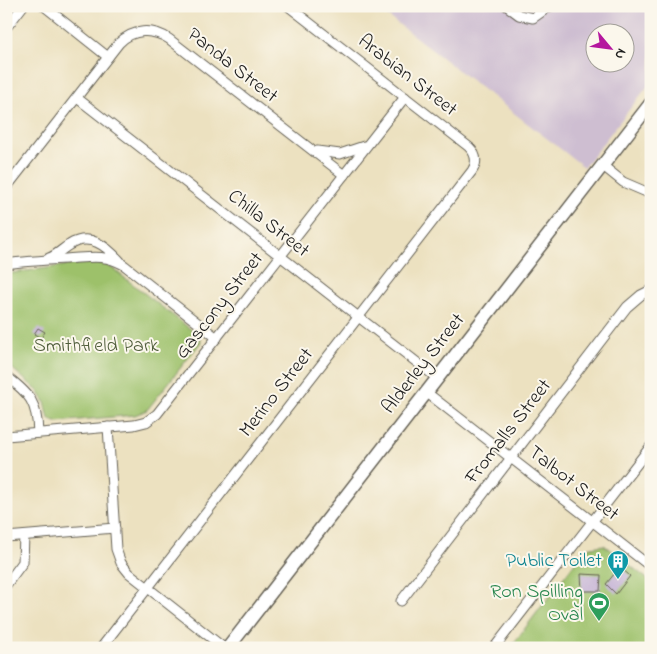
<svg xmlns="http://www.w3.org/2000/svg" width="657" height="654" font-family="'Indie Flower',sans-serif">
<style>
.industrial{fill:#cebed1;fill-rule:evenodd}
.green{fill:#9dc16b;stroke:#5c6e44}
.building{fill:#beaad3}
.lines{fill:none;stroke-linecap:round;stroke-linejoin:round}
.street-casing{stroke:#656155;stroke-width:11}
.secondary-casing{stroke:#656155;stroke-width:15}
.street{stroke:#fff;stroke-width:9}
.secondary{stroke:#fff;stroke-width:12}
.labels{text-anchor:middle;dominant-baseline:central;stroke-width:4;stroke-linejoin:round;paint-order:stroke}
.street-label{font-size:20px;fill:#1c1c1c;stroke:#fbf7ec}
.park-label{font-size:20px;fill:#505e3c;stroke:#fbf7ec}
.culture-label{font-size:20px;fill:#0d838f;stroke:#fbf7ec;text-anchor:end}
.leisure-label{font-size:20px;fill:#27864d;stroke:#fbf7ec;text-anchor:end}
</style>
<rect width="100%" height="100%" fill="#fbf7ec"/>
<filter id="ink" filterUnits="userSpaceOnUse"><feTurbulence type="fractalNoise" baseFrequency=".02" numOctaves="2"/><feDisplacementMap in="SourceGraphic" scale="10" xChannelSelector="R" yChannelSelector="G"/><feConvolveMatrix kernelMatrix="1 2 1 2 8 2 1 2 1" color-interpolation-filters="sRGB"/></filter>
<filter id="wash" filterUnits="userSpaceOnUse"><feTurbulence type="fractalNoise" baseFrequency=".0096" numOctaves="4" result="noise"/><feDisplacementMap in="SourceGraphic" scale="20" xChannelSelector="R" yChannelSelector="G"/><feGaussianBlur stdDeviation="1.12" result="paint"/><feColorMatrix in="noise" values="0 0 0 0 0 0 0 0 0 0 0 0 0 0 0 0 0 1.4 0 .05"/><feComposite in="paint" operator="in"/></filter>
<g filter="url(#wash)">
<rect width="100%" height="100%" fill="#ece1c0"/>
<path class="industrial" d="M 375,6 L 651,6 L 651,82 L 584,167 ZM 594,32 L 624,32 L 624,62 L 594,62 Z"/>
<g class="green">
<polygon points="89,262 105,264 112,268 198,335 201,342 147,410 135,415 56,422 49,419 45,402 38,391 6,363 6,274"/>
<polygon points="604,545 651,582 651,648 510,648 586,548"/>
</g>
<g id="blocks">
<g class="building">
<polygon points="38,328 45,332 41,338 34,334"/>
<polygon points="620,567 630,576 616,594 606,584"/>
<polygon points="581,574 601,575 600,591 582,591"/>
</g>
</g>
</g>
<g filter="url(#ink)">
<use href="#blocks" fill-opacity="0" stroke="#656155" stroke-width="1"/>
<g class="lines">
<g class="street-casing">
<g id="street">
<polyline points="44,6 108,57"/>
<polyline points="507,6 519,15 533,18 550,6"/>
<polyline points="6,28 23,6"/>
<polyline points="77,98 437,378"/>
<polyline points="317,151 340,154 364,146"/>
<polyline points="602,165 623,182 651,194"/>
<path d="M 6,188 L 119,43 C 133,29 152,28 169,39 L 344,175"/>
<path d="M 49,258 C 57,255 62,249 69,245 C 90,232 106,246 120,261"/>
<path d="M 6,264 C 26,261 46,260 66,259 C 87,258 104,253 124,265 L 217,338"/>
<path d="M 6,376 C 30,394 37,402 38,433"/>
<polyline points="426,392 651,567"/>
<polyline points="108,427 116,549 121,563 129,573 224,648"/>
<polyline points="6,436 134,425 146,422 157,414 405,97"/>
<polyline points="6,537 115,528"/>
<polyline points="6,585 23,562 24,536"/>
<polyline points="401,601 627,307 641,295 651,290"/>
<path d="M 101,648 L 472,171 C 478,162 476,154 469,147 L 288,6"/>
<polyline points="494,648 651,446"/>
</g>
</g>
<g class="secondary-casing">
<polyline id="secondary" points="228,648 651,103"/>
</g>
<use href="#street" class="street"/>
<use href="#secondary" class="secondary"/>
</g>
</g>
<defs>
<g id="building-pin" transform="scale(1.125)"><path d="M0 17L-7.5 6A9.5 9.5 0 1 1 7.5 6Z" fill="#0f9aa8" stroke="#fbf7ec"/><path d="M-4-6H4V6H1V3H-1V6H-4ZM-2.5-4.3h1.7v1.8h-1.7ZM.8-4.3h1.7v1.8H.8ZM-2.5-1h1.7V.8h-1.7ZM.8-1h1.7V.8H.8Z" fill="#fff"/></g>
<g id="stadium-pin" transform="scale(1.125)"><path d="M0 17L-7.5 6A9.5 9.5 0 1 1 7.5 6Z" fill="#2e9e5b" stroke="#fbf7ec"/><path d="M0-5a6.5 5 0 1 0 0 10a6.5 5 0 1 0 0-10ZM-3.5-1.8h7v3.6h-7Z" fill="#fff"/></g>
</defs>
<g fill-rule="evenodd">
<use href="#building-pin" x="618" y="561"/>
<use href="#stadium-pin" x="599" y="603"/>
</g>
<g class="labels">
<g class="street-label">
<text transform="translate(232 66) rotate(38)">Panda Street</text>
<text transform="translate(407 76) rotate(38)">Arabian Street</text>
<text transform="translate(268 224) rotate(38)">Chilla Street</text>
<text transform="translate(220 306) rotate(-52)">Gascony Street</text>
<text transform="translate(424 364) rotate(-52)">Alderley Street</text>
<text transform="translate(277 393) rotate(-52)">Merino Street</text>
<text transform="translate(509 432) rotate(-52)">Fromalls Street</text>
<text transform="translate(573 484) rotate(38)">Talbot Street</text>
</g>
<g class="park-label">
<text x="96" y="346">Smithfield Park</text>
</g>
<g class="culture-label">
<text x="602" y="561">Public Toilet</text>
</g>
<g class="leisure-label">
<text x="583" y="592">Ron Spilling<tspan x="583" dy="23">Oval</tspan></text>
</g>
</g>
<rect width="657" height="654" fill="none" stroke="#fbf7ec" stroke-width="25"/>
<g transform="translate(610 48) rotate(119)"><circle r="24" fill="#fbf7ec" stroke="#a29f99"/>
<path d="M0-4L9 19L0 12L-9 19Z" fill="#b5179e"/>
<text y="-8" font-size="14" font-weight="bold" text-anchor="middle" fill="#1c1c1c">N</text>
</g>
</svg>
